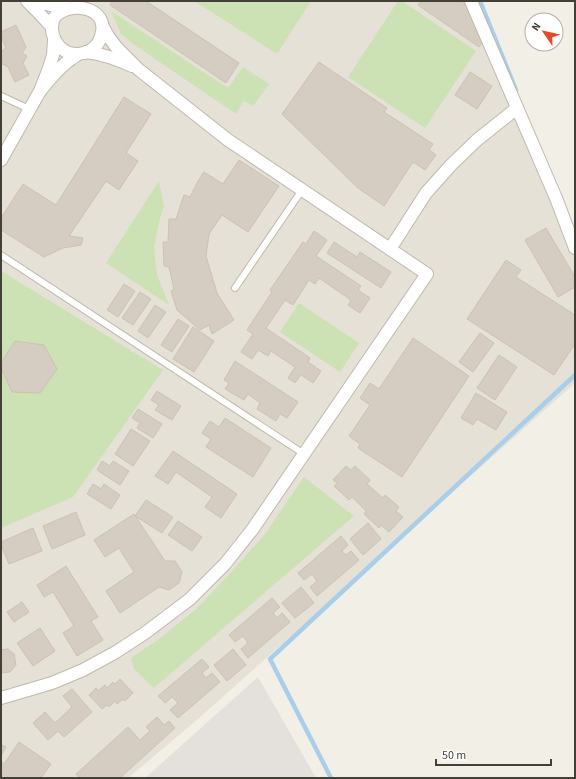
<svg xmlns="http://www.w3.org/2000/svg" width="576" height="779" font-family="'Source Sans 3',sans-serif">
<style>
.residential{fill:#e5e1d6}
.industrial{fill:#e4e1dc}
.green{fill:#cde2b4}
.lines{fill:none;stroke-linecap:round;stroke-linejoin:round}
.stream{stroke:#a9cee9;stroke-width:4.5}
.building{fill:#d5cdc1;stroke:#ccc2b2}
.lane-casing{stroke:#bfb9ae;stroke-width:8}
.street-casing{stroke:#bfb9ae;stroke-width:14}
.lane{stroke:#fff;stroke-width:6}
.street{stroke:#fff;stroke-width:12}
</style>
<rect width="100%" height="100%" fill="#f2efe7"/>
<polygon class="residential" points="1,1 471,1 575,240 575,383 198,719 128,778 1,778"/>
<polygon class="industrial" points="258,677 316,778 145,778"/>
<g class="green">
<polygon points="194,1 311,1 277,54"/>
<polygon points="398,1 402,1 476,51 425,128 348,77"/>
<polygon points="111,11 228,88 243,67 269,84 253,106 244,101 236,114 133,44 121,34"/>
<polygon points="159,181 164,206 160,218 154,247 157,275 169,305 106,263"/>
<polygon points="1,271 163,370 73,497 1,528"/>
<polygon points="299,303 359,343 340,372 280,332"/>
<polygon points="304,477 354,516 154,688 134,669 131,658 159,639 196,609 227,577 265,534"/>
</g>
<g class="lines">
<g class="stream">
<polyline points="480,1 516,90"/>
<polyline points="331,778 270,659 575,375"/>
</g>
</g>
<g class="building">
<polygon points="112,1 146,1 239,63 226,83 110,5"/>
<polygon points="421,1 463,1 484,40 479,47 418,5"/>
<polygon points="16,25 26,47 22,53 27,56 23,63 29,75 15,82 8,67 1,63 1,52 6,48 1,36 1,32"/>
<polygon points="319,62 387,108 384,112 433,144 429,150 436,155 425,170 413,162 384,206 358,188 282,114"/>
<polygon points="470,72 492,86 477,109 455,95"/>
<polygon points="124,97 151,114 126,153 138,161 119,190 106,181 69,236 83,238 81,245 63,248 44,257 1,230 1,218 23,184 56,205"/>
<polygon points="239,160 279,186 248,232 222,215 209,234 206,256 217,293 234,320 212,334 209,325 200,330 177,310 171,291 174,289 169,267 164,266 163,242 168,242 169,219 176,219 184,195 190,197 198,181 204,172 223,184"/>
<polygon points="546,228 575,277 575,287 558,297 525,240"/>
<polygon points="314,231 327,240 316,256 361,286 358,290 370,298 360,313 348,305 351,300 319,278 315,284 309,280 293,305 285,300 266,328 310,358 308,362 321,371 313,383 301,375 295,383 288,378 295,367 271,351 268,356 258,350 252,359 241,352 253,334 247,330 272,292 270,290 303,242 306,244"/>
<polygon points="334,242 357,257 360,252 391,272 381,288 327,253"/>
<polygon points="506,260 521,270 516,277 575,315 575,344 554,375 467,319"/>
<polygon points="124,284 135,291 118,317 107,310"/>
<polygon points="140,292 151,299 133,325 122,318"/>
<polygon points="155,305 166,312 148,338 138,331"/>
<polygon points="178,319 189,326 172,352 161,345"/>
<polygon points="193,327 214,341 194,372 173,359"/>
<polygon points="480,333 494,343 473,372 459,362"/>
<polygon points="413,338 469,376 402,477 358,448 360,444 349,436 370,405 360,398 370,383 379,389"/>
<polygon points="15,341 44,345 57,369 40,393 12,392 1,367 1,363"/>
<polygon points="499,355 517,367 495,400 477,388"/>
<polygon points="235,361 298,402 287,418 280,414 276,421 257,409 260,403 248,394 244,400 225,389 229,383 224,380"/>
<polygon points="157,391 181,406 172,420 155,410 159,405 151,400"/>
<polygon points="476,393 507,412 496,430 477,419 473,425 461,418"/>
<polygon points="138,409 162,424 153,438 137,428 140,423 132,418"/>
<polygon points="225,418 271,448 253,477 206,447 211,439 202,433 210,421 219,427"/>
<polygon points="131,429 150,441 133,466 115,454"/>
<polygon points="173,451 237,494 221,518 205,507 212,497 176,472 168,484 155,476"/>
<polygon points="102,461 110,466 113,461 129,471 120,485 97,470"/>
<polygon points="346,466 351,470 355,466 370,480 367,484 383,498 385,495 399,507 396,511 403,517 389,532 381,525 379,528 364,514 366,511 352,497 349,500 334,486 337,483 333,480"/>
<polygon points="93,484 101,489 104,484 120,495 111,509 87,494"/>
<polygon points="146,500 173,517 162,533 135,516"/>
<polygon points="76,512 85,535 52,549 43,526"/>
<polygon points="134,514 165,561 175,561 182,572 179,583 169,590 159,587 120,613 106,591 134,572 119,548 105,557 94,540"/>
<polygon points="178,521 202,537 192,551 168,535"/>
<polygon points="368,523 381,539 363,555 350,539"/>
<polygon points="33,528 42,551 9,564 1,545 1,542"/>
<polygon points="341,536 348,545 342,551 346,555 351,551 359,560 317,596 310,587 317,581 312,574 304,580 298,573"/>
<polygon points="66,566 98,617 91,621 103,640 77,656 63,633 74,626 53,592 44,597 37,585"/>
<polygon points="301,587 314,603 295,618 282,603"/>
<polygon points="272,598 280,607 273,613 277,618 282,613 290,622 248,658 241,649 248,643 243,636 235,642 229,635"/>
<polygon points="22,602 29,612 14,622 7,612"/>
<polygon points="40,628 55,651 33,666 17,643"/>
<polygon points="8,649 14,654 16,665 10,672 1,673 1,650"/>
<polygon points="233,649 246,665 227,681 214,665"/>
<polygon points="202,659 209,667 202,673 206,678 212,673 220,682 178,718 170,710 178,703 172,697 165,703 158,696"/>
<polygon points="120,679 133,693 125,701 123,699 117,704 115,701 109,707 107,705 102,709 89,695 96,688 98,691 105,685 107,688 113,682 115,684"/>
<polygon points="72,689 92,712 64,737 58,731 48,740 33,723 45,712 55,723 72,707 63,696"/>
<polygon points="157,717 164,725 169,721 175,728 120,778 79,778 76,774 128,727 140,740 150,731 146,727"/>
<polygon points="19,742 51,764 41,778 1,778 1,762 4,764"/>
<polygon points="1,745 6,747 1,756"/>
</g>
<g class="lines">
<g class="lane-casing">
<g id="lane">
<polyline points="1,96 29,109"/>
<polyline points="1,255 304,454"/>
<polyline points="235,288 302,190"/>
</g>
</g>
<g class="street-casing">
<g id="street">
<polyline points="27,1 36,10 52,27"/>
<polyline points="34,1 54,6 65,6"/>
<polyline points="471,1 556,198 575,248"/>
<path d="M 86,52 C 102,54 117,59 132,66"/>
<path d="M 40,91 C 48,81 56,71 67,62 C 70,60 75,56 79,54 C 81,53 83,53 85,53 C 93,50 99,44 101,36 C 111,6 67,0 54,18 C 48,32 56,48 69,53 C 72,54 75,54 78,54"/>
<polyline points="1,160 40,91 49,68 53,55 54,40"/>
<polyline points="390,249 426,193 451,165 477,140 517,108"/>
<polyline points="1,698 52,683 83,670 116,652 145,633 190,599 225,564 252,530 427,274 228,140 138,69 117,48 108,36 103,27"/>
</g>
</g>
<use href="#lane" class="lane"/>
<use href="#street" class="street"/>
</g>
<rect width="576" height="779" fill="none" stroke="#443f37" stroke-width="4"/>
<g transform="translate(544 32) rotate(304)"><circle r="19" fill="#ffffff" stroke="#b4b2af"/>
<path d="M0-3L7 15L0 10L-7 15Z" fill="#e6492a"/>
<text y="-6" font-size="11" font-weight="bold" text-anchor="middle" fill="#443f37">N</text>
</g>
<path d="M436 759v6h115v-6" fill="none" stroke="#443f37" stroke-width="2"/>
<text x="442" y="759" font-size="12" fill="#443f37" stroke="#ffffff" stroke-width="3" paint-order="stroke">50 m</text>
</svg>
